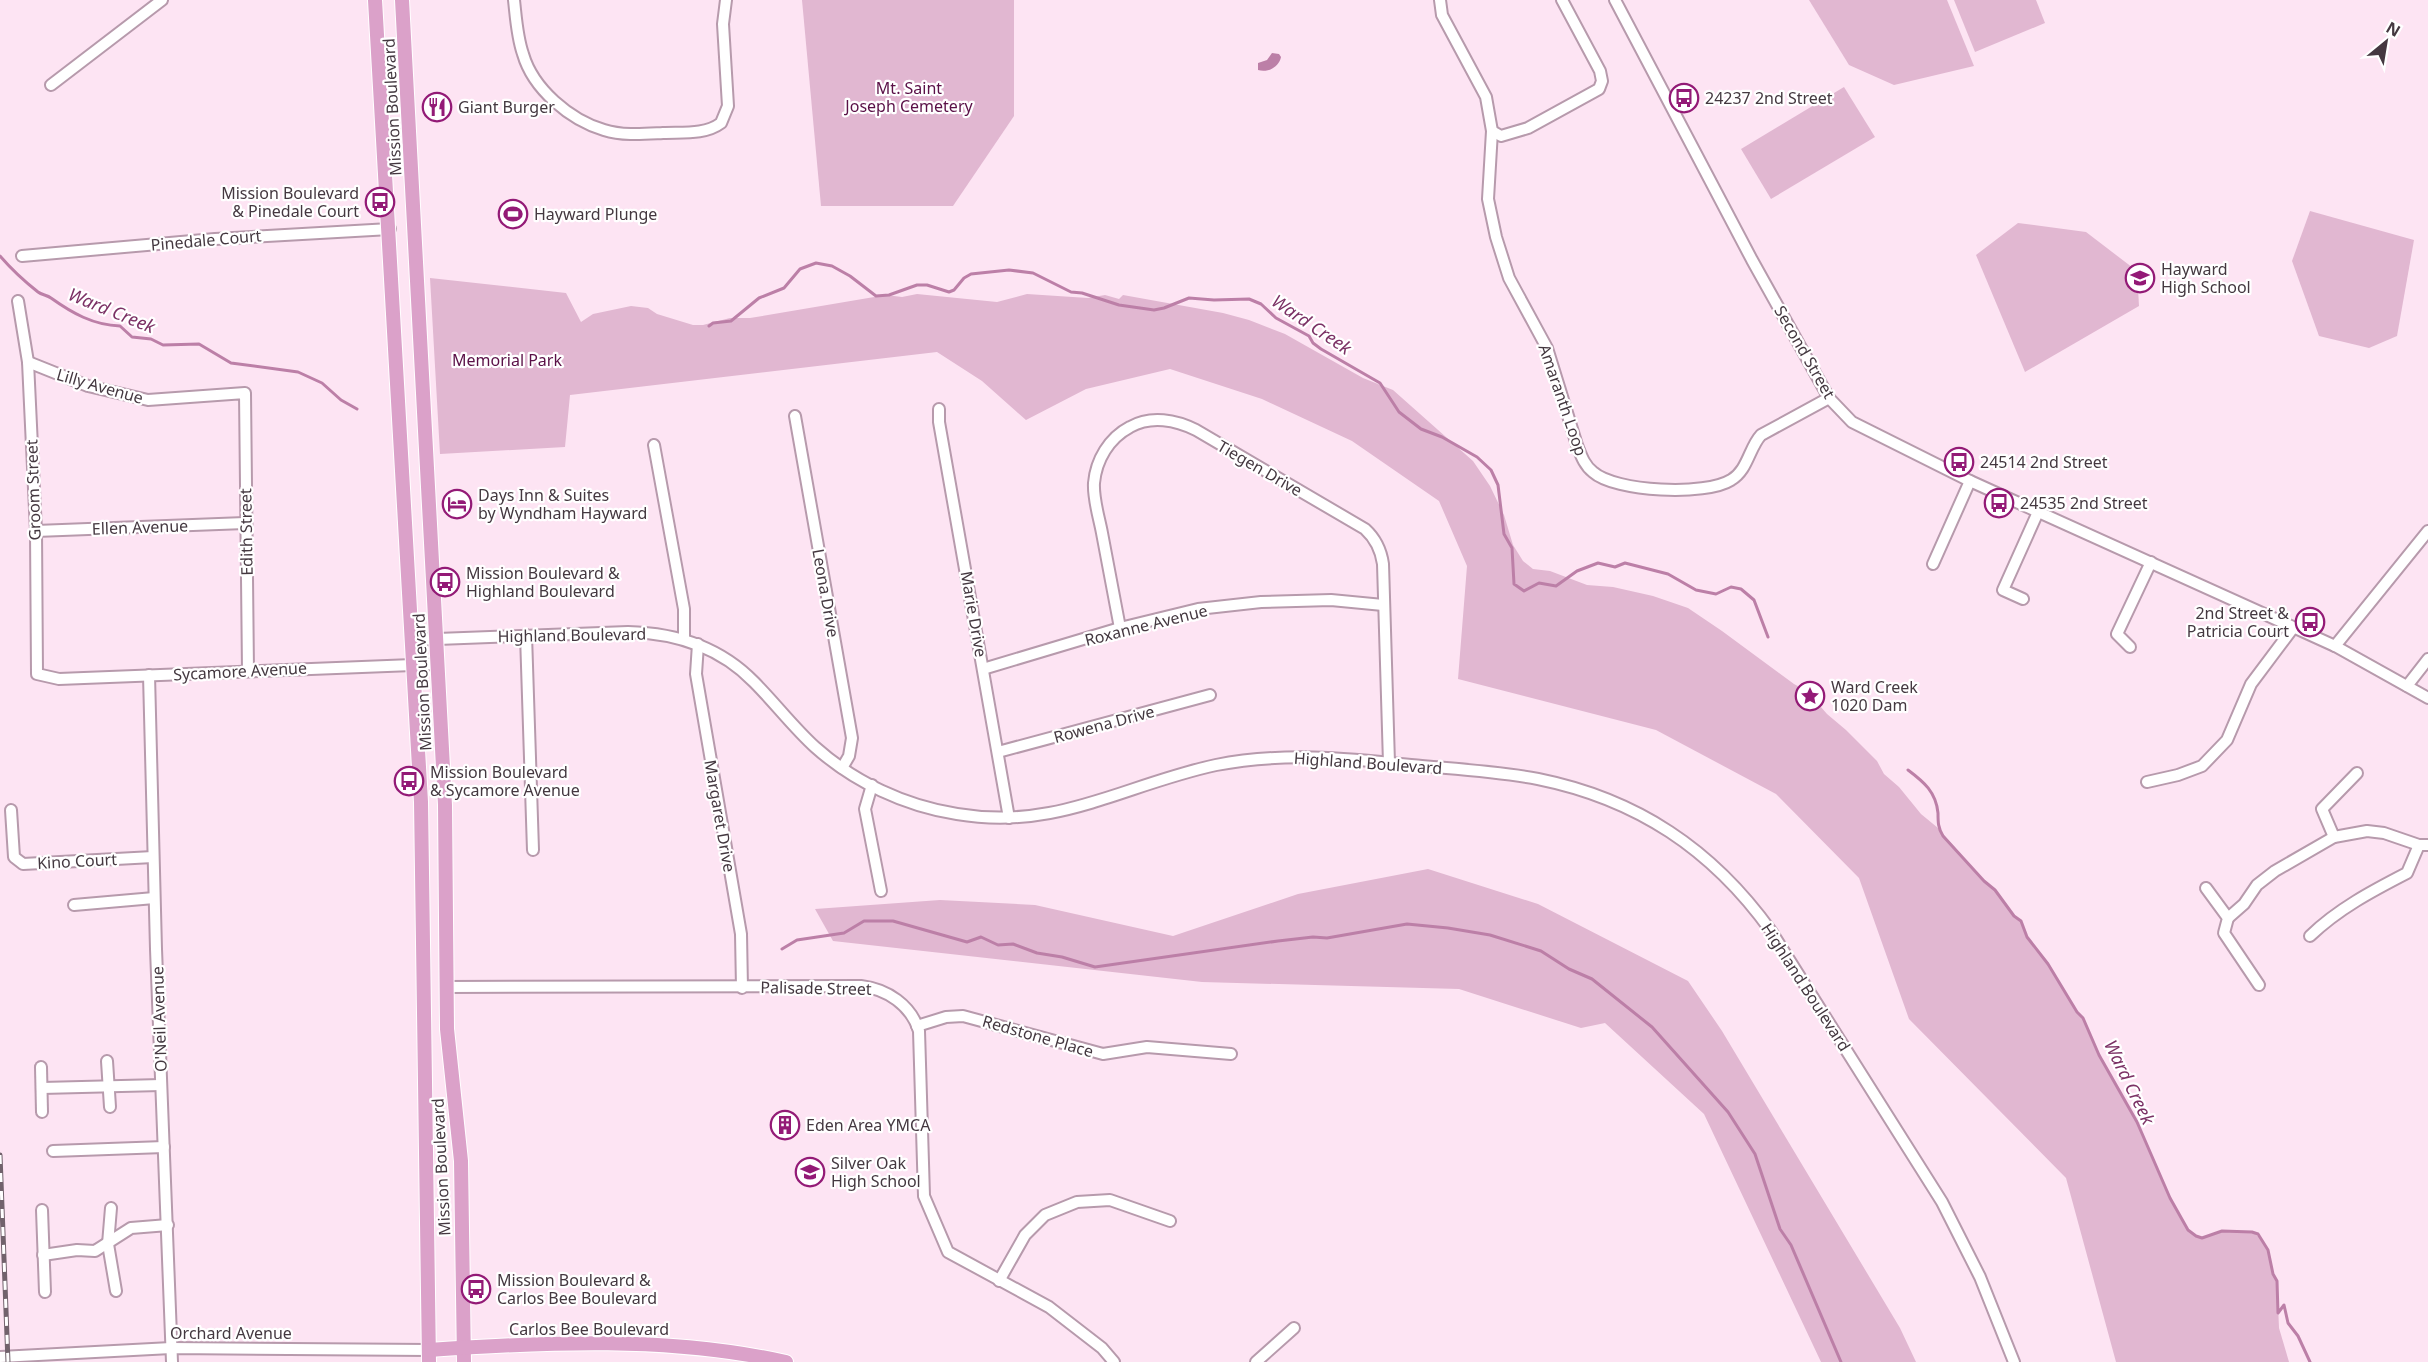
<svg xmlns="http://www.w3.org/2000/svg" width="2428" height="1362" font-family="'Noto Sans',sans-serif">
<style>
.green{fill:#e1b7d1}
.water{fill:#bc7fa7}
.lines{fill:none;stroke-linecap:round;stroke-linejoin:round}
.stream{stroke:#bc7fa7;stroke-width:3}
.minor-casing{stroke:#b79aac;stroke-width:14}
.major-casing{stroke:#fff;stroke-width:16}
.minor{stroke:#fff;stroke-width:10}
.major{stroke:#dba1c9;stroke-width:14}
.rail-casing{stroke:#71626c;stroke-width:5}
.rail{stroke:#fff;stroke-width:3;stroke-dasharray:9;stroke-linecap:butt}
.labels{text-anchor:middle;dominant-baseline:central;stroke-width:4.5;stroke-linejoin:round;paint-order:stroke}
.park-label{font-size:16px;fill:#5a1047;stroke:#fff}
.poi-label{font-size:16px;fill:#443840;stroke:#fff;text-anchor:start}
.street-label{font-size:16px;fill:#443840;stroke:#fff}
.water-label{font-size:18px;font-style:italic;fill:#7b3165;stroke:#fff}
</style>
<rect width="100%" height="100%" fill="#fde4f3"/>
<g class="green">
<polygon points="802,0 1014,0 1014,116 953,206 821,206"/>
<polygon points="1809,0 1947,0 1974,66 1894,85 1849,65"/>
<polygon points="1954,0 2036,0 2045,23 1975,52"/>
<polygon points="1844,87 1875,137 1771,199 1741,149"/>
<polygon points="2310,211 2414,240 2397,336 2369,348 2319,336 2292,261"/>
<polygon points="2018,223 2086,232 2137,271 2139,306 2025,372 1976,255"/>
<polygon points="430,278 566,293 581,322 593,314 631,306 648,308 657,314 693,325 703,325 730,318 750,318 886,295 902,297 917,294 997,302 1027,294 1088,298 1105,295 1119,299 1123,295 1223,313 1249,320 1285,334 1363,378 1393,390 1473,461 1490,486 1504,515 1513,545 1523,561 1533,569 1550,571 1587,585 1613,587 1653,596 1688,608 1722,631 1794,684 1807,691 1827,714 1846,730 1877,761 1884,774 1899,787 1921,814 1938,828 1984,881 1995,890 2014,916 2021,921 2027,937 2048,964 2077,1012 2083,1018 2099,1055 2137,1122 2170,1198 2188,1230 2196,1236 2202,1238 2222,1231 2252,1232 2262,1239 2268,1250 2273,1274 2277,1281 2279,1328 2289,1362 2116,1362 2066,1178 1909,1019 1859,878 1776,794 1656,730 1458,679 1467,566 1439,501 1352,441 1262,399 1170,369 1086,389 1026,420 982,381 937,352 570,395 565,447 440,454"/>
<polygon points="1428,869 1538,904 1688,981 1722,1031 1900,1328 1916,1362 1821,1362 1704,1114 1605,1023 1581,1028 1459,989 1202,982 833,941 815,909 940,900 1035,905 1173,936 1298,894"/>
</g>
<path class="water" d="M 1272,53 L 1279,54 L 1281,57 C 1279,67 1268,73 1258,70 L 1258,63 L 1267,60 Z"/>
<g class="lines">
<g class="stream">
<path d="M 0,256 C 12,270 24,281 38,292 C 42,295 47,295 51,298 C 72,313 93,325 120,326 L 132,337 L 151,339 L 163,345 L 199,344 L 231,363 L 298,372 L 322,383 L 341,400 L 357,409"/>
<polyline points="709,326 713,323 731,321 759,298 784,288 800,269 816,263 832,266 850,276 876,296 889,295 917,285 927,285 949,292 954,290 964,278 971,274 1009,270 1033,273 1071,292 1082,293 1119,305 1154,310 1164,308 1189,298 1214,300 1249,299 1261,304 1276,318 1309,336 1313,343 1321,349 1380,383 1399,412 1421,429 1442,437 1477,457 1491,470 1498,485 1504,534 1512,548 1514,584 1524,591 1539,583 1556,586 1577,571 1598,563 1615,567 1625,563 1668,574 1696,590 1716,594 1731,587 1741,589 1754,600 1768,637"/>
<path d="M 1908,770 C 1924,782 1936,792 1938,813 C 1938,822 1938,828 1943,836 L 1984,881 L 1995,890 L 2014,916 L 2021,921 L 2027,937 L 2048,964 L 2077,1012 L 2083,1018 L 2099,1055 L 2137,1122 L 2170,1198 L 2188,1230 L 2196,1236 L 2202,1238 L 2222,1231 L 2252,1232 L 2258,1234 L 2268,1250 L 2273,1274 L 2277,1281 L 2278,1313 L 2284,1305 L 2288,1323 L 2298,1336 L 2310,1362"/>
<polyline points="782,949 797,940 844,933 864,921 893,921 967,942 981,937 998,945 1013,944 1037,953 1062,957 1095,967 1278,941 1313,937 1327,938 1407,924 1448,928 1490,935 1541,951 1569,969 1592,979 1652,1027 1728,1112 1755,1154 1780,1229 1791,1245 1841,1362"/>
</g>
<g class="minor-casing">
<g id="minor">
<path d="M 514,0 C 516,18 517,37 523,54 C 533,89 570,120 604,130 C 623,136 644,134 663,133 C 682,132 705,135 721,123 L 728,106 L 723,24 L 726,0"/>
<path d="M 1440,0 L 1442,15 L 1486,97 L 1492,131 L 1488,199 L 1496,237 L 1509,278 L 1547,348 L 1577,445 C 1581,455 1584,465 1593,472 C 1615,492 1706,496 1731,480 C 1748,470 1749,448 1761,435 L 1829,398"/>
<polyline points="1615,0 1752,260 1829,398 1852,422 1970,481 2335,646 2428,698"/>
<polyline points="51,85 162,0"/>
<polyline points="1492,131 1501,136 1528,128 1599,89 1602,81 1600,71 1562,0"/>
<polyline points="22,256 215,239 390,229"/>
<polyline points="18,301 28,362 36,531 37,674 59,679 84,678 438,664"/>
<polyline points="28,362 88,386 148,400 245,393 248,670"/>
<polyline points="939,409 939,422 1009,818"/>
<polyline points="795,416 852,738 849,756 842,768"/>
<polyline points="654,445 684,609 684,639"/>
<polyline points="36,531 245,523"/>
<polyline points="1933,564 1970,481"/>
<polyline points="2023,599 2003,590 2038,512"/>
<path d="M 1120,628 C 1114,597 1108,565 1102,533 C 1099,517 1093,499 1094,483 C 1096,460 1109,438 1130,427 C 1151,415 1176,420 1196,430 L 1365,529 C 1376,539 1381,550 1383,564 L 1389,763"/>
<polyline points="526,635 533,850"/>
<path d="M 411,640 L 628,632 C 676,633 720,647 754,682 C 775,703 793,727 815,747 C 854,782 905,806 957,814 C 1057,831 1123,785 1216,765 C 1282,752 1345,758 1411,765 C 1453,769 1496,771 1538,779 C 1637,799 1712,849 1771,931 L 1942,1202 L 1980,1277 L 2014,1362"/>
<polyline points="698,644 696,674 741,934 742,988"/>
<polyline points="2335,646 2428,531"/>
<polyline points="2130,647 2117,634 2151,562"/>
<polyline points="983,669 1120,628 1198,609 1261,602 1331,600 1383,605"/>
<polyline points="149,675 156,949 172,1362"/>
<polyline points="2407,686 2428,659"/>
<polyline points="998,752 1210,695"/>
<polyline points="2147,782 2178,775 2202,766 2227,740 2251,684 2293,628"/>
<polyline points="872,785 865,809 881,891"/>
<polyline points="11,810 14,857 23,864 153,857"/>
<polyline points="2334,837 2322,809 2357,773"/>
<polyline points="2206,888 2228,918 2224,933 2259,985"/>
<polyline points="74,905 154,898"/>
<polyline points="2228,918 2244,904 2257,885 2275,871 2334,837 2367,831 2384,833 2419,845 2428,845"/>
<path d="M 2310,936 C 2338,909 2372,891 2407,873 L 2419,845"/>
<path d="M 446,987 L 861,986 C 887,989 911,1005 919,1031 L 924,1196 L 948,1252 L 1049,1307 L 1102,1348 L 1114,1362"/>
<polyline points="917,1026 946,1017 963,1016 1103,1054 1147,1047 1231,1054"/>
<polyline points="107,1061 110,1107"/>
<polyline points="41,1067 42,1112"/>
<polyline points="42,1088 161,1085"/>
<polyline points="53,1151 164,1147"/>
<polyline points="111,1208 108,1244 116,1291"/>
<polyline points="42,1210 45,1292"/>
<polyline points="43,1255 77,1250 95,1251 131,1228 168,1225"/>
<polyline points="999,1281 1025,1235 1045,1215 1077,1202 1110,1200 1170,1221"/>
<polyline points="0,1357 171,1348 429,1350"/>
<polyline points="1256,1362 1294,1328"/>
</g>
</g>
<g class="major-casing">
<g id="major">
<polyline points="375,0 421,802 429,1362"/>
<polyline points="402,0 445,805 447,1029 461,1161 464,1362"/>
<path d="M 429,1350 C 548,1342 668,1336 786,1362"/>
</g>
</g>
<use href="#minor" class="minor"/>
<use href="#major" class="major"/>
<g class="rail-casing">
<polyline id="rail" points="0,1155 8,1362"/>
</g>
<use href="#rail" class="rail"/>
</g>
<defs>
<g id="bus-ring" transform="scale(1.5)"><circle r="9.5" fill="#fff" stroke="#931a76" stroke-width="1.5"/><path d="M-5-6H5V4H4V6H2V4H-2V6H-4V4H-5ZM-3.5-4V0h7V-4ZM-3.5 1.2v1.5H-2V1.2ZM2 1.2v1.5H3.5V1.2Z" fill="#931a76"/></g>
<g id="restaurant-ring" transform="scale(1.5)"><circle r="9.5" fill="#fff" stroke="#931a76" stroke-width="1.5"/><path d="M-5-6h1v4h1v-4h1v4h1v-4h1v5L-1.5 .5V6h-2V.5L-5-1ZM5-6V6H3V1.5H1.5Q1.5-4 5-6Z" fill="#931a76"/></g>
<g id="stadium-ring" transform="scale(1.5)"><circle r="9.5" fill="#fff" stroke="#931a76" stroke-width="1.5"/><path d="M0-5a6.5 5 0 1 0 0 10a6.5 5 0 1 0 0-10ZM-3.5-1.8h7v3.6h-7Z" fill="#931a76"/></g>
<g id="school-ring" transform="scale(1.5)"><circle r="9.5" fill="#fff" stroke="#931a76" stroke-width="1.5"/><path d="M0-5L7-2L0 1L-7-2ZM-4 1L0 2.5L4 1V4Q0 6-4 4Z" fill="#931a76"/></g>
<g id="hotel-ring" transform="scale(1.5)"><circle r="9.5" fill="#fff" stroke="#931a76" stroke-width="1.5"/><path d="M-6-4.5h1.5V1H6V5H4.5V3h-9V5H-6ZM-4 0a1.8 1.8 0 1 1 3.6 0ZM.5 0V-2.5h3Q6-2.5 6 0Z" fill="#931a76"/></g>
<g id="sight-ring" transform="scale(1.5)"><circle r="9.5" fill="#fff" stroke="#931a76" stroke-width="1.5"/><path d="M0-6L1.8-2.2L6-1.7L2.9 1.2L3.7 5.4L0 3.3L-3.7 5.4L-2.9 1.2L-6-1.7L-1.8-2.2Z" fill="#931a76"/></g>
<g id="building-ring" transform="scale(1.5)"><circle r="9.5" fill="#fff" stroke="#931a76" stroke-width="1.5"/><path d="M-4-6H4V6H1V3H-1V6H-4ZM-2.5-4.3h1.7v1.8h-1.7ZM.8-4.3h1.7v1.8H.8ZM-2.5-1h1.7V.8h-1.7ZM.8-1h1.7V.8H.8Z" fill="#931a76"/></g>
</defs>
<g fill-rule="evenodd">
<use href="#bus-ring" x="1684" y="98"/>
<use href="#restaurant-ring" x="437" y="107"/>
<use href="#bus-ring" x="380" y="202"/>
<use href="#stadium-ring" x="513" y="214"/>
<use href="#school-ring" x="2140" y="278"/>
<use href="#bus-ring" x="1959" y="462"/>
<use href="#bus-ring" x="1999" y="503"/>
<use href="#hotel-ring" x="457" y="504"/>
<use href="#bus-ring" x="445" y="582"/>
<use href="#bus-ring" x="2310" y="622"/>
<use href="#sight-ring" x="1810" y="696"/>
<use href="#bus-ring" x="409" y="781"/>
<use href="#building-ring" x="785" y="1125"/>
<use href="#school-ring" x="810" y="1172"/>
<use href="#bus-ring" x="476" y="1289"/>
</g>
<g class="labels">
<g class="park-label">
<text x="909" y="88">Mt. Saint<tspan x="909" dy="18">Joseph Cemetery</tspan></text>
<text x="507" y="360">Memorial Park</text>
</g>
<g class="poi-label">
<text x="1705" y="98">24237 2nd Street</text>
<text x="458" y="107">Giant Burger</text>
<text x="359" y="193" text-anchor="end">Mission Boulevard<tspan x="359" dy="18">&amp; Pinedale Court</tspan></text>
<text x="534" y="214">Hayward Plunge</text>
<text x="2161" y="269">Hayward<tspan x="2161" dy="18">High School</tspan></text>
<text x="1980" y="462">24514 2nd Street</text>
<text x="478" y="495">Days Inn &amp; Suites<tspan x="478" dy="18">by Wyndham Hayward</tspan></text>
<text x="2020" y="503">24535 2nd Street</text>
<text x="466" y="573">Mission Boulevard &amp;<tspan x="466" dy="18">Highland Boulevard</tspan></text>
<text x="2289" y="613" text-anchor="end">2nd Street &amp;<tspan x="2289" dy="18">Patricia Court</tspan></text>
<text x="1831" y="687">Ward Creek<tspan x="1831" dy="18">1020 Dam</tspan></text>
<text x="430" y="772">Mission Boulevard<tspan x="430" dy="18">&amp; Sycamore Avenue</tspan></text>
<text x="806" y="1125">Eden Area YMCA</text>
<text x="831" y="1163">Silver Oak<tspan x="831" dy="18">High School</tspan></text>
<text x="497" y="1280">Mission Boulevard &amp;<tspan x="497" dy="18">Carlos Bee Boulevard</tspan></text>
</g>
<g class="street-label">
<text transform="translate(392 107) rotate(-93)">Mission Boulevard</text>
<text transform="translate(206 240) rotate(-5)">Pinedale Court</text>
<text transform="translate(1805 352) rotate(60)">Second Street</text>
<text transform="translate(100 386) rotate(16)">Lilly Avenue</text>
<text transform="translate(1563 400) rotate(71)">Amaranth Loop</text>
<text transform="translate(1260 468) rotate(30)">Tiegen Drive</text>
<text transform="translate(33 490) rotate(-92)">Groom Street</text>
<text transform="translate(140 527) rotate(-2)">Ellen Avenue</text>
<text transform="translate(246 532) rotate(-91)">Edith Street</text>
<text transform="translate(826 593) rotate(80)">Leona Drive</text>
<text transform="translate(974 614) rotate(80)">Marie Drive</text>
<text transform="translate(1146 625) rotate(-14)">Roxanne Avenue</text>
<text transform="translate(572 635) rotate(-1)">Highland Boulevard</text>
<text transform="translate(240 671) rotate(-3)">Sycamore Avenue</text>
<text transform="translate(422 682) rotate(-93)">Mission Boulevard</text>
<text transform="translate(1104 724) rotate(-15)">Rowena Drive</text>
<text transform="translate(1368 763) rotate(4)">Highland Boulevard</text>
<text transform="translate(720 816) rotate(80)">Margaret Drive</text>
<text transform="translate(77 861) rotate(-3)">Kino Court</text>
<text transform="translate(1806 987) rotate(57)">Highland Boulevard</text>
<text transform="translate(816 988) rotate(1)">Palisade Street</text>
<text transform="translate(159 1019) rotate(-92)">O'Neil Avenue</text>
<text transform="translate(1038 1036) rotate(16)">Redstone Place</text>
<text transform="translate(441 1167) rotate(-93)">Mission Boulevard</text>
<text x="589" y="1329">Carlos Bee Boulevard</text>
<text x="231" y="1333">Orchard Avenue</text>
</g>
<g class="water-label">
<text transform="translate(112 310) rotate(22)">Ward Creek</text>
<text transform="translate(1312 324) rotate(34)">Ward Creek</text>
<text transform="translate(2130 1082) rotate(64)">Ward Creek</text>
</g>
</g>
<g transform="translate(2386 42) rotate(30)" stroke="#ffffff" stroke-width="4.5" paint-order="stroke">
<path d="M0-4.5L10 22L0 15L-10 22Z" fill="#443840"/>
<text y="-9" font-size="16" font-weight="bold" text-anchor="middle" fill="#443840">N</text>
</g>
</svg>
